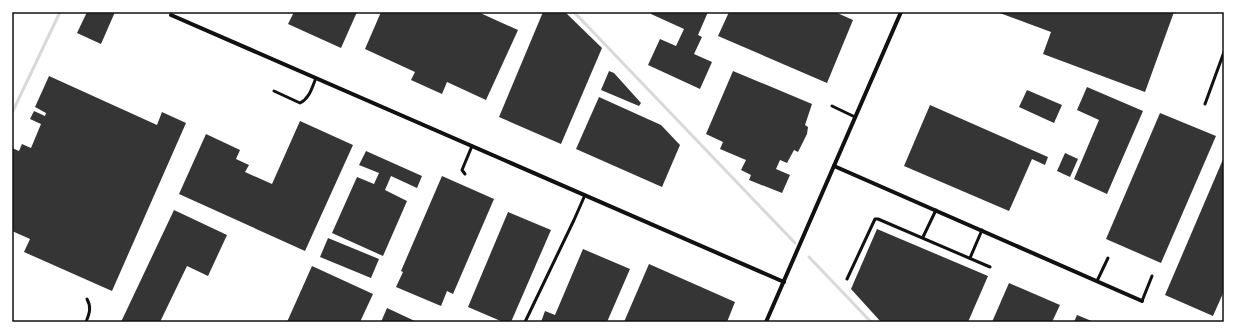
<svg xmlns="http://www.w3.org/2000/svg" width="1236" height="334" font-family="Barlow,sans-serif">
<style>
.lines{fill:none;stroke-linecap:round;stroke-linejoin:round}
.stream{stroke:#d9d9d9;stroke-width:3}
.building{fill:#353535}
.service{stroke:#111;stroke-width:3}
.minor{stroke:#111;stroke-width:4}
.neatline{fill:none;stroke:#111;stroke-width:1.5}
</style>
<rect width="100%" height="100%" fill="#fff"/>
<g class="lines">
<g class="stream">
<polyline points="574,12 795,243"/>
<polyline points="12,113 60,12"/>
<polyline points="809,257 871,322"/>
</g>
</g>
<g class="building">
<polygon points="87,12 115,12 101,44 77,33"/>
<polygon points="294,12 357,12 341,48 288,24"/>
<polygon points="381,12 478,12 518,30 486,100 447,82 442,94 411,80 415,72 365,49"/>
<polygon points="543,12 565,12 602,48 561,144 499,117"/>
<polygon points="652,12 708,12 698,35 702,37 694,54 712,62 700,89 648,65 660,39 676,46 684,29 651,14"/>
<polygon points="729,12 835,12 853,20 827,83 718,36"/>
<polygon points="997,12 1174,12 1145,92 1043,54 1051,32"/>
<polygon points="609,71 614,73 641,103 639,106 601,90"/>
<polygon points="733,71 812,104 805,125 808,127 807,134 798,152 794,150 787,163 780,160 776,169 790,175 782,193 749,180 751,175 741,170 746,160 720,149 723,142 706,134"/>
<polygon points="49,76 157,125 162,112 186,123 112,291 24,252 30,239 12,231 12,148 19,151 22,144 31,148 41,124 30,119 34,111 45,116 46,113 35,107"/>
<polygon points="1087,87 1143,111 1107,194 1074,179 1099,120 1077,110"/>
<polygon points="1027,90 1062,105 1054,123 1019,107"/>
<polygon points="599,97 661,125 680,145 662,187 576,149"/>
<polygon points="930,105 1048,157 1045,165 1032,159 1009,211 904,166"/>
<polygon points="1160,113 1216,136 1161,263 1106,239"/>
<polygon points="300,121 353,145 305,251 179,194 206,134 240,150 236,159 249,165 245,172 272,184"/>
<polygon points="366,151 422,176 417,188 391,176 385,190 407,201 383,256 332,233 357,177 374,184 379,173 359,165"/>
<polygon points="1065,153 1078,159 1070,177 1057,171"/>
<polygon points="1224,157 1224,291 1213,316 1165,295"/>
<polygon points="442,176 494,199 453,294 447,291 441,306 396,287 403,272 401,271"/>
<polygon points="174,210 227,235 208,276 187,266 160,322 121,322"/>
<polygon points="508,212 551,230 511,322 503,322 468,307"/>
<polygon points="877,229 988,276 968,322 881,322 851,289"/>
<polygon points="328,238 379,259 371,278 320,257"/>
<polygon points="583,249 630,269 607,322 541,322 545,311 555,315"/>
<polygon points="649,264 735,302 727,322 624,322"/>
<polygon points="312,266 373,294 360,322 287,322"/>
<polygon points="1009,283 1060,305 1052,322 992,322"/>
<polygon points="387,308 417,322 381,322"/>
<polygon points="1077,315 1094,322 1074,322"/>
</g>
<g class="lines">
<g class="service">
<path d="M 274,91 L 300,103 C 310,98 312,87 316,78"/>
<polyline points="1205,104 1224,52"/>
<polyline points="832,106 855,117"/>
<polyline points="465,174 462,170 472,146"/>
<polyline points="923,237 936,210"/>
<polyline points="970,258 982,230"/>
<polyline points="847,279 875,219 878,219 990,267"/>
<polyline points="1097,281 1108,258"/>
<polyline points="1142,301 1152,276"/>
<path d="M 86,322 C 89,314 92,308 87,299"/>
<polyline points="525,322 574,220 585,195"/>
</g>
<g class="minor">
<polyline points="171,15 784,282"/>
<polyline points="834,166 1142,301"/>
<polyline points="766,322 901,12"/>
</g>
</g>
<rect width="1236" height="334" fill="none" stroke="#ffffff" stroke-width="26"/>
<rect x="13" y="13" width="1210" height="308" class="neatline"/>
</svg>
